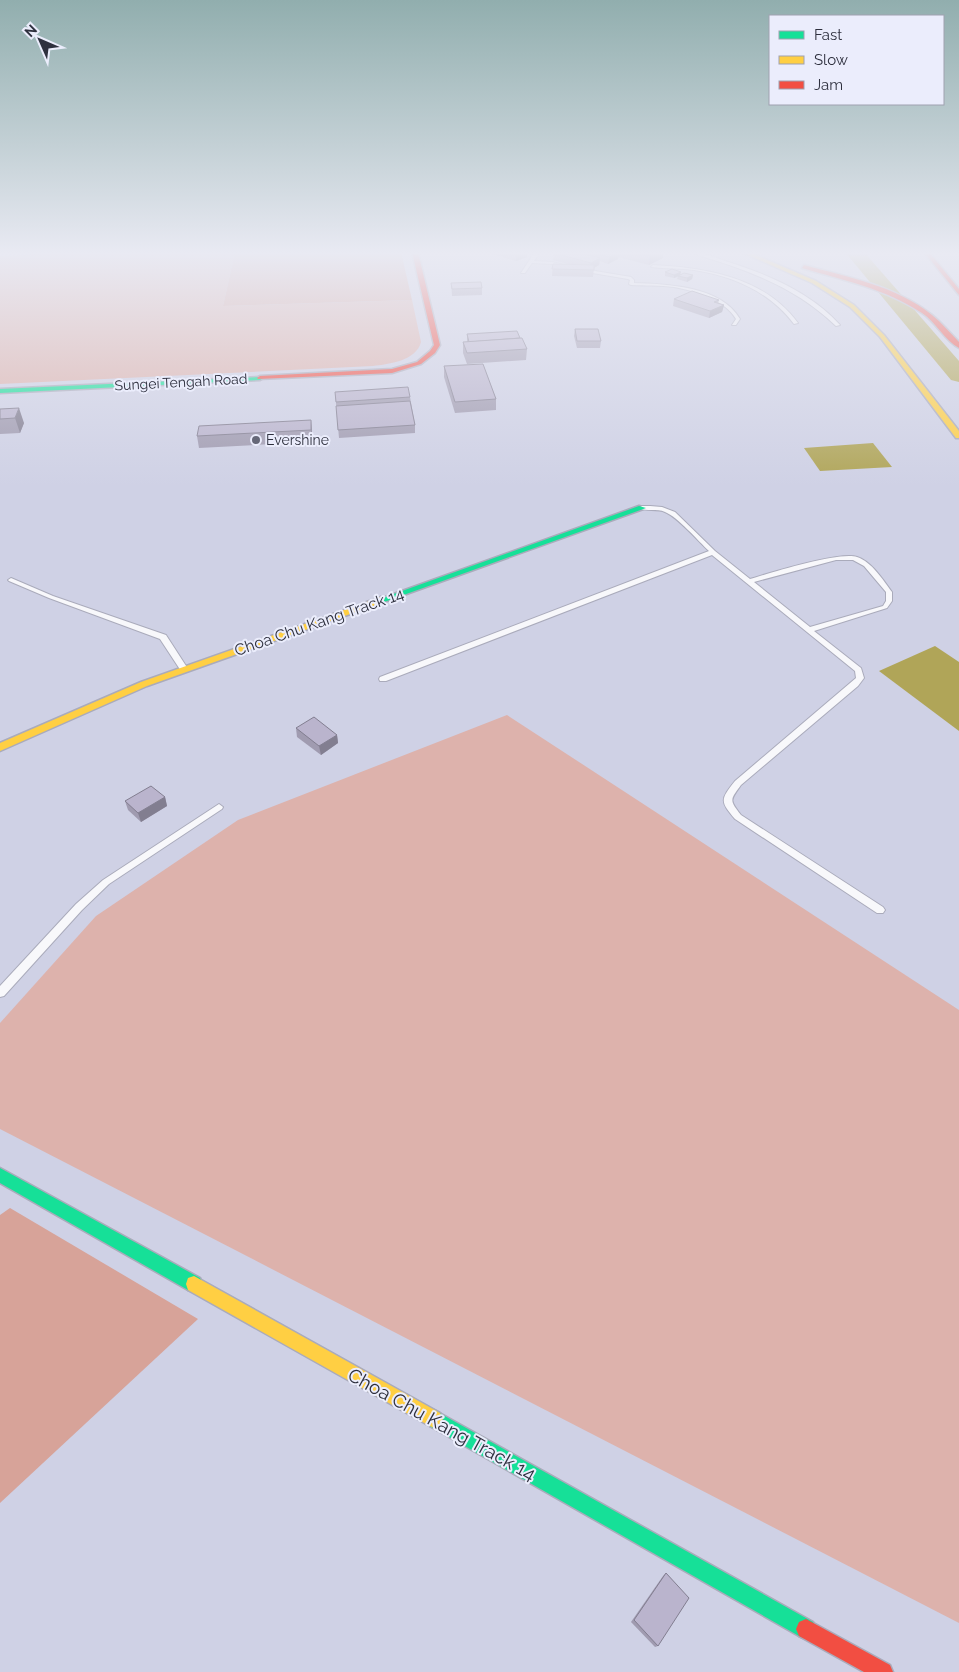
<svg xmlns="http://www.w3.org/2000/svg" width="959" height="1672" font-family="Raleway,sans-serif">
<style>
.green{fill:#ddb2ac}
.forest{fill:#d7a399}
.water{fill:#b0a558}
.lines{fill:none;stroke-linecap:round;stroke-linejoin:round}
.river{fill:#b0a558;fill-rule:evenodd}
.lane-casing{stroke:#aaabbb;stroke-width:2}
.fast-casing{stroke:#aaabbb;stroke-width:3}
.slow-casing{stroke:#aaabbb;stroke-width:3}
.jam-casing{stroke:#aaabbb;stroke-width:3}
.lane{fill:#f8f8fb;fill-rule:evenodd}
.fast{fill:#16e098;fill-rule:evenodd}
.slow{fill:#ffcf43;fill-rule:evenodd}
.jam{fill:#f24e42;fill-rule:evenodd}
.wall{fill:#a09bb0}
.shaded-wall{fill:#827e90}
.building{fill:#bab4cd;stroke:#827e90}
.poi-dot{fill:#666878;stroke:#ebedfc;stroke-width:2}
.labels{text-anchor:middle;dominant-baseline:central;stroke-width:4;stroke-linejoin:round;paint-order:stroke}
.far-street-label{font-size:14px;fill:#2e303e;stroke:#ebedfc}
.far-poi-label{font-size:14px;fill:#2e303e;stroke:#ebedfc;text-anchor:start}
.street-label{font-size:16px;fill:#2e303e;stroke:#ebedfc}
.near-street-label{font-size:19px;fill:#2e303e;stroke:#ebedfc}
</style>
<rect width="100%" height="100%" fill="#cfd1e5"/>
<g class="green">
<path d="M 100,252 L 235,252 L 223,306 L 412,300 L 421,342 C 416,361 389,364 373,366 L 0,384 L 0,256 Z"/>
<polygon points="507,715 959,1010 959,1623 0,1129 0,1023 96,916 238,820"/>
</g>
<g class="forest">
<polygon points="235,252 401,252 412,300 223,306"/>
<polygon points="10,1208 198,1319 0,1503 0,1215"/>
</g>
<g class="water">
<polygon points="873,443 892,467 820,471 804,448"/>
<polygon points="935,646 959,662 959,731 879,671"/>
</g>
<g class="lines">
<polygon class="river" points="845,252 864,252 959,361 959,382 951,380"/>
<g class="lane-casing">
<g id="lane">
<polygon points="535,252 540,252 534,261 552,262 572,267 570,268 552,264 532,263 525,273 521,273"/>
<path d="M 691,252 C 703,252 714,257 725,261 C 767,274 810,292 840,325 L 836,326 C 806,297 772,280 732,266 C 719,261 704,258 691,252 Z"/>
<path d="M 653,265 C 707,268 764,277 798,323 L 794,324 C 770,292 733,276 694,270 C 680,268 666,269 651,267 Z"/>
<path d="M 583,269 L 631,277 L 634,280 L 634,283 C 667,284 721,286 740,319 L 736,325 L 732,325 L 736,319 C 725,300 695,291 674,287 C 660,285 645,286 631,285 L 629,284 L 630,280 L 628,279 L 581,271 Z"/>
<path d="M 650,506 L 662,507 L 675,512 L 715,551 L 750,579 C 770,573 840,551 857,557 C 872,562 883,580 892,592 L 892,601 L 887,608 L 814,631 L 861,668 L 864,678 L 858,686 L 741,785 C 730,800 729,800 741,815 L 883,907 L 885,910 L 883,913 L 877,913 L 735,819 C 720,801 720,800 735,781 L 856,678 L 855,671 L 712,555 L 386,681 L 380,681 L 379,679 L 380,677 L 709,551 C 698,541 678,517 665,512 C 657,508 646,512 639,508 L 642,506 ZM 836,560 L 853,560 L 864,566 L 886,592 L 886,601 L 883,606 L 810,627 L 754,582 Z"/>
<polygon points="11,578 53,596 166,635 188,669 184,671 181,671 160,639 49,598 9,581 8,580"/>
<polygon points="219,804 223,807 222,809 109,884 82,910 4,996 0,997 0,986 76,904 103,880"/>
</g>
</g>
<g class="fast-casing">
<g id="fast">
<polygon points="262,377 263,378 260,380 0,393 0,389"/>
<polygon points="639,506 646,508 384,602 381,603 377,600"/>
<polygon points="0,1168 200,1278 202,1284 200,1290 194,1292 188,1290 0,1183"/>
<polygon points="434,1410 813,1622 816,1629 813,1636 806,1639 799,1636 428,1425 425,1419 428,1413"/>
</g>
</g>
<g class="slow-casing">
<g id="slow">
<polygon points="741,252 749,252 816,281 854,305 884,335 959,431 959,438 956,438 880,337 850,307 812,283"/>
<polygon points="381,597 384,598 384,602 147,686 0,751 0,743 141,682"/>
<polygon points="194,1276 440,1413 443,1419 440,1425 434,1428 428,1425 188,1290 186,1284 188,1278"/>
</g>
</g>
<g class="jam-casing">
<g id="jam">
<polygon points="412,252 418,252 440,345 435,353 421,364 392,373 258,379 257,378 260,376 392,369 417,362 430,351 434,345"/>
<polygon points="924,252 929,252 959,289 959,295"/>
<path d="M 804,265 C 847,277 897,286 932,315 C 942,323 950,333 959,342 L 959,348 C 945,341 936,322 922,313 C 886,289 843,280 802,268 Z"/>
<polygon points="806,1619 890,1665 893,1672 864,1672 799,1636 796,1629 799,1622"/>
</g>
</g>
<use href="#lane" class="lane"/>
<use href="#fast" class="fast"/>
<use href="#slow" class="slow"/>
<use href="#jam" class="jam"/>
</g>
<g class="wall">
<polygon points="486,252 527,252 527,257 516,261"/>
<polygon points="555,252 663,252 663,258 649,265 618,257 618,259 608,264 600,261 599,265 594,268 593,277 552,276 553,264 571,265 553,260 554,253"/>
<polygon points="665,272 681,274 693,275 692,279 687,282 677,279 678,277 674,278 665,276"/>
<polygon points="451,283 482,288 482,295 452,296"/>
<polygon points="674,299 719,300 718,303 724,305 722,312 709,318 673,306"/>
<polygon points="575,329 601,341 600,348 577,348 574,336"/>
<polygon points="467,334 520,338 527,349 526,360 467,364 463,353 463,342 467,342"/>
<polygon points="444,366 496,399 496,410 455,413 444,377"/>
<polygon points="335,392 410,397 415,425 415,433 339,438"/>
<polygon points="0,409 24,423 20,433 0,434"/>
<polygon points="311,420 312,432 312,442 199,448 197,436"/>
<polygon points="296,728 337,735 338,743 321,755 297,737"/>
<polygon points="165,797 167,806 141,822 128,810 125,801"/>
<polygon points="666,1573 658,1646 655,1647 631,1622 663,1576"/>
</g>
<g class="shaded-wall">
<polygon points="517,252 527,252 527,257 516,261"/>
<polygon points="619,252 618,259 608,264 609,257"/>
<polygon points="655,252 663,252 663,258 649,265 650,255"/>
<polygon points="600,258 599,265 590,270 591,263"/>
<polygon points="681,272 680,275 674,278 674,275"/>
<polygon points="693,275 692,279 687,282 687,278"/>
<polygon points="724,305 722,312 709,318 710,311"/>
<polygon points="19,408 24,423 20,433 15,418"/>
<polygon points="311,420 312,432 312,442 311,430"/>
<polygon points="337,735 338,743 321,755 319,746"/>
<polygon points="165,797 167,806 141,822 138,813"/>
</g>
<g class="building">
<polygon points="555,252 577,252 600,258 591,263 554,253"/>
<polygon points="592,252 618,252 609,257"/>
<polygon points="640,252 655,252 650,255"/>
<polygon points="553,264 594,265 594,270 552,269"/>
<polygon points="672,269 681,272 674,275 665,272"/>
<polygon points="684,273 693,275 687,278 678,276"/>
<polygon points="481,282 482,288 452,289 451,283"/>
<polygon points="692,291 719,300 714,302 724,305 710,311 674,299"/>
<polygon points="575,329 598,329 601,341 577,341"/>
<polygon points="517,331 520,338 469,342 467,334"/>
<polygon points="522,338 527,349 467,353 463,342"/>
<polygon points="483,364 496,399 455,402 444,366"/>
<polygon points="408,387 410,397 336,402 335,392"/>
<polygon points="410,401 415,425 338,430 336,406"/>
<polygon points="19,408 15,418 0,419 0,409"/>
<polygon points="311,420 311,430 197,436 199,426"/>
<polygon points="314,717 337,735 319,746 296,728"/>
<polygon points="151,786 165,797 138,813 125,801"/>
<polygon points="666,1573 689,1598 658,1646 634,1620"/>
</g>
<linearGradient id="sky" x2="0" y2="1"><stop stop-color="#91aeae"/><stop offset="0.52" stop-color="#e9eaf3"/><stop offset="1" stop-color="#e9eaf3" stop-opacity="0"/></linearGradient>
<rect width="959" height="487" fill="url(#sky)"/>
<circle class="poi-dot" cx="256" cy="440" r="5"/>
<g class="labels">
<g class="far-street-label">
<text transform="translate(181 382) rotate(-3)">Sungei Tengah Road</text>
</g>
<g class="far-poi-label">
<text x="266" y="440">Evershine</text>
</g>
<g class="street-label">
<text transform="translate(319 622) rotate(-19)">Choa Chu Kang Track 14</text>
</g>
<g class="near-street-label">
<text transform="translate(442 1424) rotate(29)">Choa Chu Kang Track 14</text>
</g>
</g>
<rect x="769" y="15" width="175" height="90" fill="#ebedfc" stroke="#9fa1b0"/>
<rect x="779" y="31" width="25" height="8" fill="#16e098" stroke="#9fa1b0"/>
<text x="814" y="40" font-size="15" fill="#2e303e">Fast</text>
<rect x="779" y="56" width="25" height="8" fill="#ffcf43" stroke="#9fa1b0"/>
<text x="814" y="65" font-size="15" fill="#2e303e">Slow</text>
<rect x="779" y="81" width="25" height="8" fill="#f24e42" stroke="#9fa1b0"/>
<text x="814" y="90" font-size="15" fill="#2e303e">Jam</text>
<g transform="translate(40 40) rotate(315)" stroke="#ebedfc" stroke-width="4" paint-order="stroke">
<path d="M0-4L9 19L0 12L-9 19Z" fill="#2e303e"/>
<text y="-8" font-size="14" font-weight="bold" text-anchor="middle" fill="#2e303e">N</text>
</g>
</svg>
